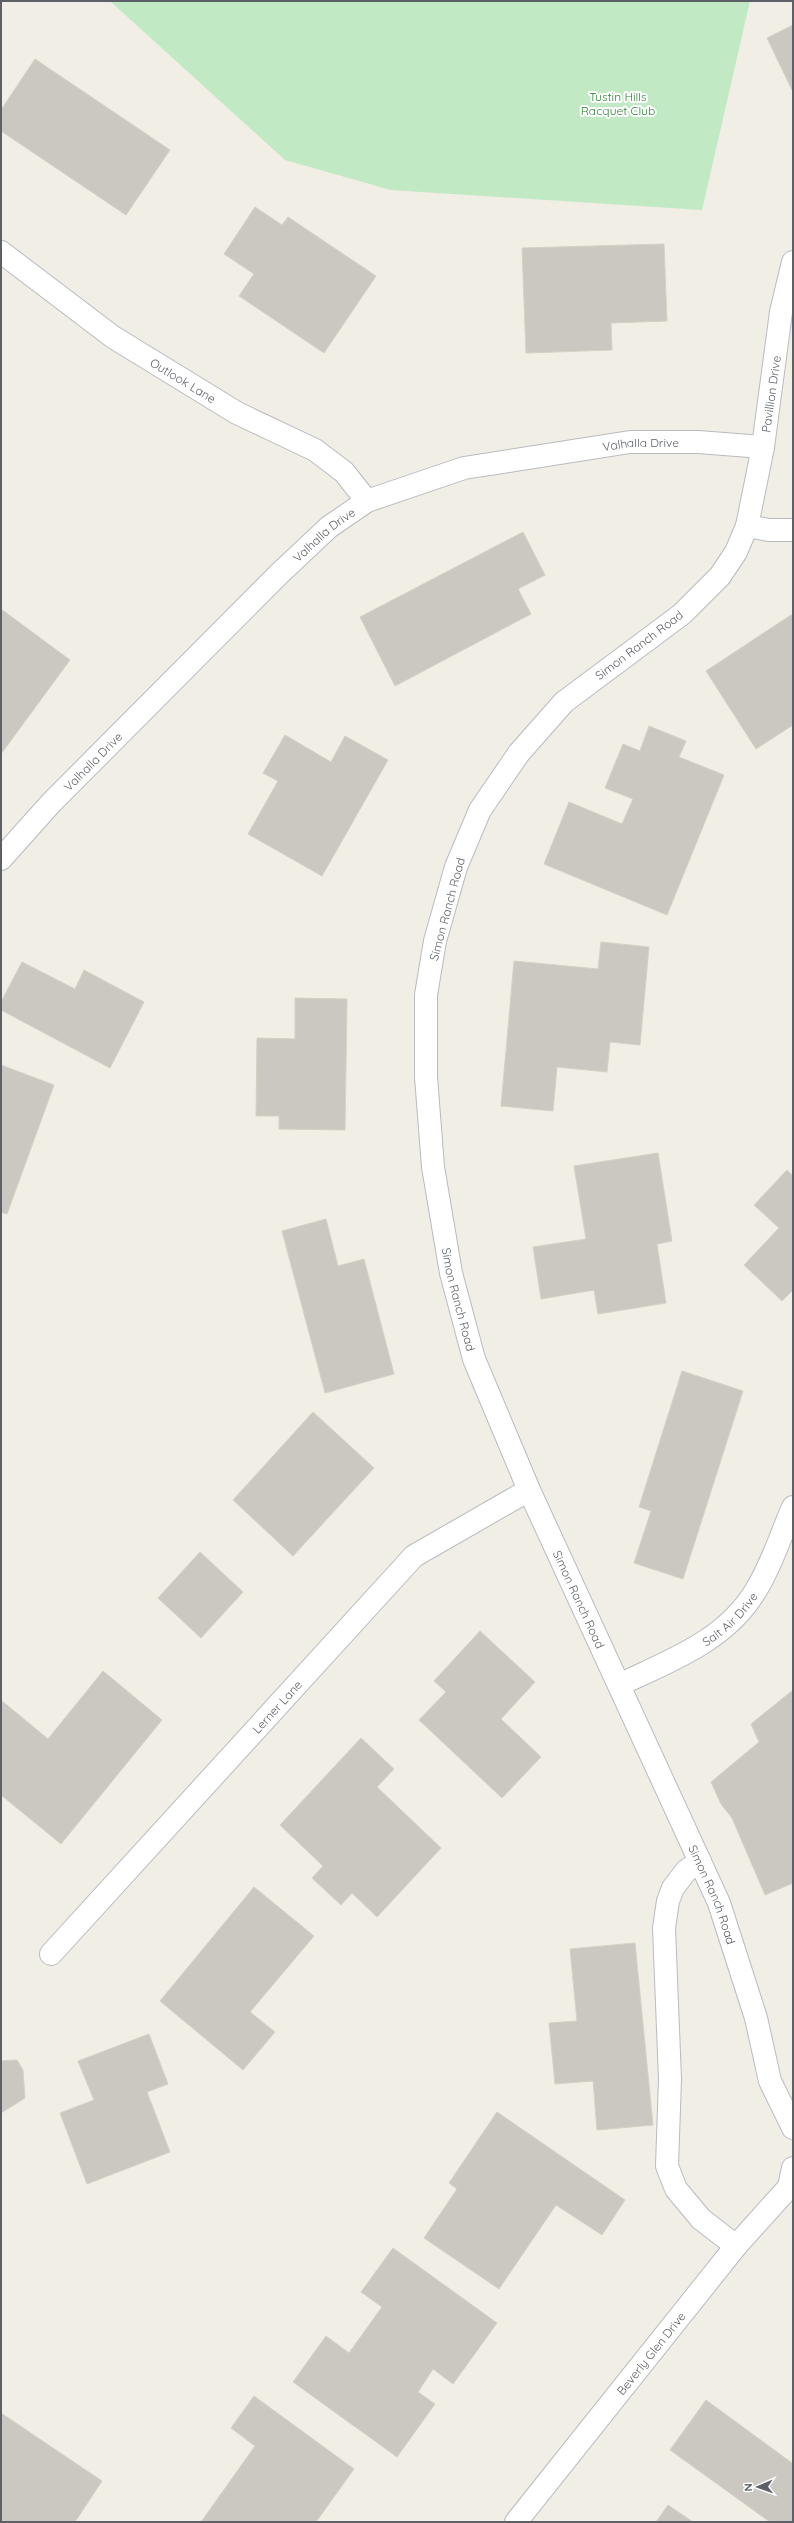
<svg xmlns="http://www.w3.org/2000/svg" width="794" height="2523" font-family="Quicksand,sans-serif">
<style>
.green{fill:#c1e9c3}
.building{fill:#cbc8c2;stroke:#d5d1c3}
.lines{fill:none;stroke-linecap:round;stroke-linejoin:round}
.minor-casing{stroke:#b8bbc0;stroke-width:24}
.minor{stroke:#fff;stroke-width:22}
.labels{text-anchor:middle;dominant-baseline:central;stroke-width:4;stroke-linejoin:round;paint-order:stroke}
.park-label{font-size:12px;fill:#308338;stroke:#fff}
.street-label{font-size:12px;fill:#5d6167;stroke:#fff}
</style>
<rect width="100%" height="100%" fill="#f0eee5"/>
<polygon class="green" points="110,1 750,1 702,210 391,190 285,160"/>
<g class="building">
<polygon points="793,25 793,89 792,90 767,38"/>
<polygon points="35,59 170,150 126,215 1,131 1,110"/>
<polygon points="255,207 282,225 288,217 376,276 324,353 239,296 254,274 224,254"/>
<polygon points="664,244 667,321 611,323 612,350 526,353 522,248"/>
<polygon points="523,532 545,575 518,589 531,614 395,686 360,617"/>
<polygon points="1,609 70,660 1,754"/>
<polygon points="791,615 793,615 793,725 756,749 706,671"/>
<polygon points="649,726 686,741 679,757 724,775 667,915 544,864 569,802 622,824 633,799 605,788 623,744 640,751"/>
<polygon points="285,735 331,762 345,736 388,760 322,876 248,834 278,781 263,773"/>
<polygon points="601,942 649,947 640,1045 610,1042 607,1072 557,1067 553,1111 501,1106 514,961 598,969"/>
<polygon points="22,962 75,989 84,970 144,1002 110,1068 1,1010 1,1002"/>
<polygon points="295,998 347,999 345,1130 279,1129 279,1116 256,1116 257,1038 295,1039"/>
<polygon points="1,1065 54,1085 7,1214 1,1212"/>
<polygon points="658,1153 672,1241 657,1244 666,1303 598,1314 594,1290 541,1299 533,1247 586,1239 574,1166"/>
<polygon points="787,1170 793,1176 793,1290 782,1301 744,1265 779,1228 754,1205"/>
<polygon points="326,1219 338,1266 364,1259 394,1374 325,1393 282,1231"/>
<polygon points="682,1371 743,1391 683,1579 634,1563 651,1511 639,1507"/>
<polygon points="313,1412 374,1468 293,1556 233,1500"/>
<polygon points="200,1552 243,1592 201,1638 158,1598"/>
<polygon points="480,1631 535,1682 501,1719 541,1757 502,1798 419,1720 446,1692 434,1681"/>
<polygon points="103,1671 162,1720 61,1844 1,1795 1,1703 2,1701 48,1739"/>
<polygon points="793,1690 793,1883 765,1895 732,1818 721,1804 711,1782 759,1742 751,1724"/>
<polygon points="361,1738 394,1769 377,1787 441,1848 377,1917 352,1893 341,1905 312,1878 323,1866 280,1825"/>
<polygon points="254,1887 314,1936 250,2012 275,2032 243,2070 160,2001"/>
<polygon points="635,1943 653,2125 597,2130 593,2081 555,2084 549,2023 577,2021 570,1949"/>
<polygon points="149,2034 168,2084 147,2092 170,2152 87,2184 60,2113 94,2100 78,2061"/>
<polygon points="17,2060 23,2070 25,2098 1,2113 1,2061"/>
<polygon points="497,2112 625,2200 602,2235 556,2205 499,2289 424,2238 457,2189 449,2183"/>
<polygon points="393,2248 497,2323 453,2384 433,2369 418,2392 435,2404 397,2457 293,2382 326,2336 349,2353 382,2307 361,2292"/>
<polygon points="254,2396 354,2469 316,2522 201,2522 255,2446 231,2428"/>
<polygon points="706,2400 792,2463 793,2461 793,2522 770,2522 670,2450"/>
<polygon points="1,2413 102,2481 75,2522 1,2522"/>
<polygon points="668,2505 693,2522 656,2522"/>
</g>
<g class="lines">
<g class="minor-casing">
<g id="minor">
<path id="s1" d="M 1,252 L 113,337 L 237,413 L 315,450 L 344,472 L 367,501"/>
<path id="s2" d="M 793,262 L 781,312 L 763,447 L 747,526 L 736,552 L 720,576 L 682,614 L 564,702 L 519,753 L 480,810 L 456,867 L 435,941 L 426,995 L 426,1077 L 433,1167 L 451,1273 L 474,1359 L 529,1490 L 719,1903 L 756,2018 L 770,2081 L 793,2128"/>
<polyline points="747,526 769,530 793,530"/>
<path id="s3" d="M 1,859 L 51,803 L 279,574 L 329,527 L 367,501 L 464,468 L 630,442 L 698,442 L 763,447"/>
<path id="s4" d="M 619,1685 C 669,1661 726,1641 756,1590 C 772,1565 781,1534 793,1507"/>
<polyline points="700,1861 686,1871 673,1888 668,1901 664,1928 670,2079 667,2166 676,2189 701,2219 736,2246"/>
<path id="s5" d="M 51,1954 L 414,1556 L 529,1490"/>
<polyline points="789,2187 793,2168"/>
<path id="s6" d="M 516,2522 L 736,2246 L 789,2187"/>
</g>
</g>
<use href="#minor" class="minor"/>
</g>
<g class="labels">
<g class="park-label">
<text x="618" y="96">Tustin Hills<tspan x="618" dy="14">Racquet Club</tspan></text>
</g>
<g class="street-label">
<text stroke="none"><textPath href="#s1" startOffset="223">Outlook Lane</textPath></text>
<text transform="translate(771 394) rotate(-82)">Pavillion Drive</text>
<text stroke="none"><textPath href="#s3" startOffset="794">Valhalla Drive</textPath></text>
<text stroke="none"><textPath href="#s3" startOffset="458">Valhalla Drive</textPath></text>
<text transform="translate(639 645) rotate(-37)">Simon Ranch Road</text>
<text stroke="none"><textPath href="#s3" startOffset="134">Valhalla Drive</textPath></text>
<text transform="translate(447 909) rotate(-75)">Simon Ranch Road</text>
<text stroke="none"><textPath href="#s2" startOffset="1164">Simon Ranch Road</textPath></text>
<text stroke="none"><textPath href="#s2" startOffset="1488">Simon Ranch Road</textPath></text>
<text stroke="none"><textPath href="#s4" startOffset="130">Salt Air Drive</textPath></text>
<text stroke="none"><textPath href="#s5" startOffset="335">Lerner Lane</textPath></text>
<text stroke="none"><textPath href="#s2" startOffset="1812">Simon Ranch Road</textPath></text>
<text stroke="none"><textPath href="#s6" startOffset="216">Beverly Glen Drive</textPath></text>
</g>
</g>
<rect width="794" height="2523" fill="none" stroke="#5d6167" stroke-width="4"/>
<g transform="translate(758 2487) rotate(268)" stroke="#ffffff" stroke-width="3" paint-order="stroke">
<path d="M0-3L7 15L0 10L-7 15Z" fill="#5d6167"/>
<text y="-6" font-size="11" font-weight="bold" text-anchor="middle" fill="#5d6167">N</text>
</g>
</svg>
